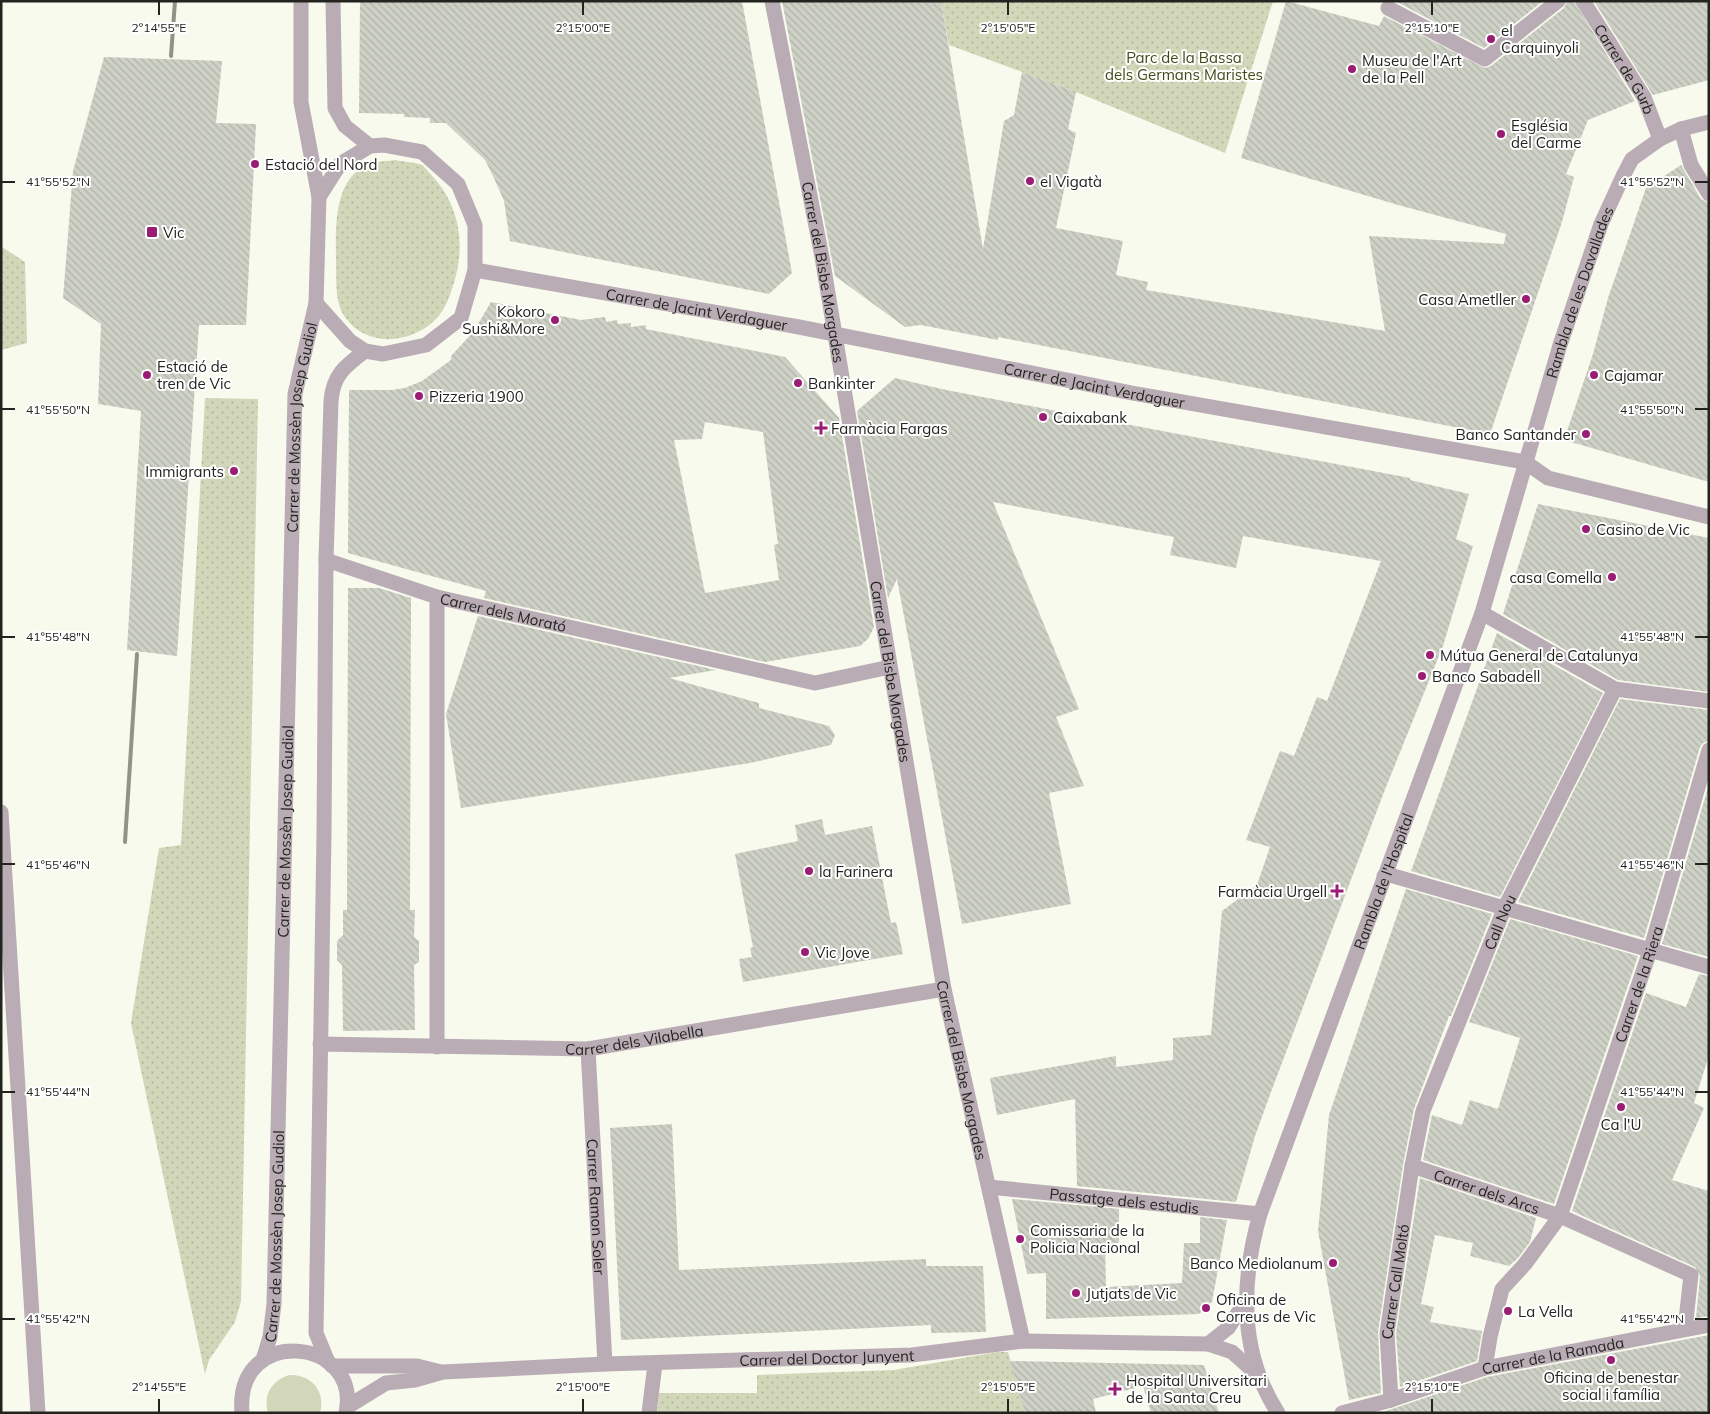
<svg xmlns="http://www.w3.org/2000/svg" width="1710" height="1414" font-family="Mulish,sans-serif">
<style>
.green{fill:#d1d7b8}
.park{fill:url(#park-dots)}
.building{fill:url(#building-back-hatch);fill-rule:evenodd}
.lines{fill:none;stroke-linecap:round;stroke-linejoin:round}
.minor{stroke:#baacb4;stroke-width:15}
.rail{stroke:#91938a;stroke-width:4}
.ticks{fill:none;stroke:#23241f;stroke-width:2}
.poi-dot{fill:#9a1d74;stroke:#fff;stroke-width:2}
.labels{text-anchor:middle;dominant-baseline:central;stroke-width:4;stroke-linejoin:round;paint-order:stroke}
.poi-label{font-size:15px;fill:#23241f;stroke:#fff;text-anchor:start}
.park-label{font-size:15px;fill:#434a17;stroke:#fff}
.street-label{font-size:15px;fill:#23241f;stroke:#fff}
.ticks-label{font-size:12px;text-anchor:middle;fill:#23241f;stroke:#fff;stroke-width:4;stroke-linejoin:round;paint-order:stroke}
</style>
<defs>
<pattern id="park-dots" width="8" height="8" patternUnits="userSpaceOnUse" patternTransform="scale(1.25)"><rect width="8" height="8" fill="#d1d7b8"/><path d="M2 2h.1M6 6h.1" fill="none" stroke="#b3b89e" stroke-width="1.8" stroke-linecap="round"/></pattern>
<pattern id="building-back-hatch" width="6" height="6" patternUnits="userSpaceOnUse" patternTransform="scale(1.25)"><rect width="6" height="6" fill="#ced1c5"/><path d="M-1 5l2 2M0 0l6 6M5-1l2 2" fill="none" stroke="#b1b3a9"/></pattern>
</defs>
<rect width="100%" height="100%" fill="#f7faed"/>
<path class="green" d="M 289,1375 C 311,1374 326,1391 320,1413 L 268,1413 C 263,1395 271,1381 289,1375 Z"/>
<g class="park">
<polygon points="941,1 1273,1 1225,153 1076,92 949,45"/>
<path d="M 396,160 C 404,162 414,162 422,165 C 426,168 431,175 435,179 C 459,207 465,243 455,279 C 451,293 446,309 435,320 C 411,344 366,348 345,317 C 334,301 337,280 336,262 C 336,230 332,179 369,164 C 377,161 388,161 396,160 Z"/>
<polygon points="2,247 25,262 27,343 1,350"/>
<polygon points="205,398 258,399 241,1301 235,1322 209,1360 205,1374 131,1023 159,848 181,845"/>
<polygon points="997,1352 1008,1352 1025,1413 657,1413 659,1393 757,1393 757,1375 894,1370"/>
</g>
<g class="building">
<polygon points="360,1 742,1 792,273 769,294 510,241 504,201 494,178 485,160 446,123 430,123 430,118 404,117 404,114 359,113"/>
<polygon points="782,1 941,1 983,249 1004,121 1014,115 1022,72 1076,92 1068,129 1076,133 1056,228 1123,241 1116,275 1148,282 1146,290 1385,331 1369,236 1504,244 1506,234 1398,205 1241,158 1286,1 1379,26 1384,16 1485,68 1491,66 1564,8 1567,1 1574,1 1635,101 1588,120 1566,174 1574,177 1562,222 1490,434 998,337 998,340 921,325 905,327 835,276"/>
<polygon points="1395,1 1543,1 1484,48"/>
<polygon points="1594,1 1709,1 1709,80 1653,95"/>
<polygon points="104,57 222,61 216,123 256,124 246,325 199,325 177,656 127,650 141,411 98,404 101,324 63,298 73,171"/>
<polygon points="1681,165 1701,199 1709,203 1709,482 1564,440 1593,354 1608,298 1646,188"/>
<path d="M 491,302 L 581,320 L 605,317 L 606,322 L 617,320 L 618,324 L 631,323 L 631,327 L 646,325 L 646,329 L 785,357 L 839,418 L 874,627 L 868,639 L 860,646 L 765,662 L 484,598 L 486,591 L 348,553 L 349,390 L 392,390 L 405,388 L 422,381 L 451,360 L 451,356 L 478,327 L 478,324 ZM 705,422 L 763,432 L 778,544 L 774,545 L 779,580 L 705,593 L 674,440 L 702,439 Z"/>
<polygon points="895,378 946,390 1410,478 1410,480 1469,494 1456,539 1473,546 1443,646 1384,792 1271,1092 1255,1136 1236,1202 1077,1186 1075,1099 997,1115 990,1078 1116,1056 1116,1067 1173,1060 1173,1038 1211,1035 1222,911 1257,885 1270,847 1246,840 1280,751 1294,756 1317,697 1327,701 1381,561 1243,536 1236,568 1170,555 1174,537 993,502 1079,709 1056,717 1084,786 1049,793 1071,904 962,924 897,579 888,598 857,411"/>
<polygon points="1538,504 1709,538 1709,692 1618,680 1503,614"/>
<polygon points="348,588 379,588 411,598 410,910 415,910 414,937 419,941 419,962 414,965 415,1030 343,1031 342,965 337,960 337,941 343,935 343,910 347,910"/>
<polygon points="478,616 716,670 669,678 759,703 759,708 829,726 835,735 831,745 750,763 461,808 446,714"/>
<polygon points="1497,633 1603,693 1500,897 1411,871"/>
<polygon points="1620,699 1709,710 1709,741 1703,743 1700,747 1644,938 1518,902"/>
<polygon points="1709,784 1709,957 1662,944"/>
<polygon points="822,819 825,835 872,826 891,923 896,922 903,954 743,982 739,959 752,957 750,948 753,947 735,854 798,841 795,825"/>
<polygon points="1406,889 1492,914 1451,1016 1449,1016 1414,1109 1403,1165 1378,1332 1381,1393 1349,1400 1318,1231 1329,1115"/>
<polygon points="1510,919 1638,956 1554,1204 1423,1160 1432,1115 1462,1125 1470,1100 1498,1109 1520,1038 1469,1022"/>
<polygon points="1699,974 1709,976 1709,1055 1694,1103 1704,1108 1672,1180 1709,1191 1709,1316 1696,1318 1700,1276 1695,1267 1572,1211 1646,993 1686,1007"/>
<polygon points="672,1124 679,1270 926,1259 926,1266 983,1266 986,1332 931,1333 931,1325 621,1340 610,1128"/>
<polygon points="1420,1178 1536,1218 1530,1242 1518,1258 1509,1266 1470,1256 1473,1243 1435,1235 1421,1304 1434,1307 1430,1322 1482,1331 1477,1361 1400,1387 1396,1333"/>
<polygon points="1012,1199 1119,1209 1119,1243 1105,1244 1106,1287 1182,1283 1184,1243 1200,1243 1200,1217 1227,1220 1212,1302 1199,1314 1046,1319 1046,1273 1027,1274"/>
<polygon points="1709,1335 1709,1413 1380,1413 1487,1377"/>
<polygon points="1010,1361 1204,1365 1219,1413 1151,1413 1143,1386 1093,1399 1096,1413 1025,1413"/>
</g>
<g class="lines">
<g class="minor">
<polyline points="333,1 335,108 345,126 370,146"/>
<path id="s1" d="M 772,1 L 822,257 L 944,989 L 1023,1341"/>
<path id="s2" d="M 1583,1 L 1644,97 L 1660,139"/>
<polyline points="1388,8 1485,59 1558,1"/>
<polyline points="1681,129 1691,165 1709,194"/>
<path id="s3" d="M 475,270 L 799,327 L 1132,393 L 1525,462 L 1548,478 L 1709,517"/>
<polyline points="316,303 350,341 365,351 383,354 426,345 461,318 475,270 475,225 458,184 422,152 384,145 370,146 340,164 319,197"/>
<polyline points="326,560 437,597"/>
<polyline points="1482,613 1615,689 1709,701"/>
<polyline points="1,812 38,1413"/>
<polyline points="1384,876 1390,875 1709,967"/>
<path id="s4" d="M 320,1044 L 588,1049 L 944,989"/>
<path id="s5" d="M 437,1047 L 437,597 L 815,683 L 890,667"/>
<path id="s6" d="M 588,1049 L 605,1364"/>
<path id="s7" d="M 1412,1166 L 1560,1216 L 1691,1275 L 1685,1329"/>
<path id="s8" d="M 989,1187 L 1260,1214"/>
<polyline points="1208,1344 1228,1328 1246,1301"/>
<path id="s9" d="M 263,1360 L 270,1337 L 274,1304 L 295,394 L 316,303 L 319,197 L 301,102 L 301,1"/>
<path d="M 328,1362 L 316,1333 L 324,834 L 326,560 L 331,401 C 333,375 345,366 365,351"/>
<polyline points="332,1366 417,1366 441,1372"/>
<path id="s10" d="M 1485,1368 L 1490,1337 L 1502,1289 L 1525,1264 L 1560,1216 L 1650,951 L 1709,750"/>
<path id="s11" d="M 1391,1400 L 1387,1333 L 1412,1166 L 1423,1111 L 1505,907 L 1615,689"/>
<path id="s12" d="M 347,1407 L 386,1383 L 415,1380 L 443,1372 L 605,1364 L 912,1355 L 1023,1341 L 1208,1344 L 1232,1352 L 1260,1377"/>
<path d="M 242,1413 C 234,1324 362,1337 346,1413"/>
<polyline points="649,1413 655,1364"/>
<path id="s13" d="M 1278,1413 C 1239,1353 1241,1281 1260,1214 L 1482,613 L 1560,345 L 1601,224 L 1623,176 L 1632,159 L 1660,139 L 1681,129 L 1709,122"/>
<path id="s14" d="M 1342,1413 L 1391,1400 L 1485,1368 L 1709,1325"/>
</g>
<g class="rail">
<polyline points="171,56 175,1"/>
<polyline points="125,842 137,654"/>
</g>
</g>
<path class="ticks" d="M 159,2 L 159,15M 583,2 L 583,15M 1008,2 L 1008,15M 1432,2 L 1432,15M 2,182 L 15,182M 1695,182 L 1708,182M 2,409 L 15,409M 1695,409 L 1708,409M 2,637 L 15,637M 1695,637 L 1708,637M 2,864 L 15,864M 1695,864 L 1708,864M 2,1092 L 15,1092M 1695,1092 L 1708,1092M 2,1319 L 15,1319M 1695,1319 L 1708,1319M 159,1399 L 159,1412M 583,1399 L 583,1412M 1008,1399 L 1008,1412M 1432,1399 L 1432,1412"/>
<g class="poi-dot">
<circle cx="1491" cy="39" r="5"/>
<circle cx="1352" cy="69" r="5"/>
<circle cx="1501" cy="134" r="5"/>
<circle cx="255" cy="164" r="5"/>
<circle cx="1030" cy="181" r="5"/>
<rect x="146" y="226" width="12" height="12" rx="2.5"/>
<circle cx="1526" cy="299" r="5"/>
<circle cx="555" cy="320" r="5"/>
<circle cx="147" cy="375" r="5"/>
<circle cx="1594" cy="375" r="5"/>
<circle cx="798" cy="383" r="5"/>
<circle cx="419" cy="396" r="5"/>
<circle cx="1043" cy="417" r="5"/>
<path d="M818.5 420.5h5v5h5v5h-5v5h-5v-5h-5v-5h5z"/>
<circle cx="1586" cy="434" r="5"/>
<circle cx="234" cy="471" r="5"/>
<circle cx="1586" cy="529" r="5"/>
<circle cx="1612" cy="577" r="5"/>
<circle cx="1430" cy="655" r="5"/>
<circle cx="1422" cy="676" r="5"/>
<circle cx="809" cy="871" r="5"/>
<path d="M1334.5 883.5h5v5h5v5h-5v5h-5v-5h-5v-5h5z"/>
<circle cx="805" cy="952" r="5"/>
<circle cx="1621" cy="1107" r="5"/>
<circle cx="1020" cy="1239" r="5"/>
<circle cx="1333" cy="1263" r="5"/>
<circle cx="1076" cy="1293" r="5"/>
<circle cx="1206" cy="1308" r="5"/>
<circle cx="1508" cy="1311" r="5"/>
<circle cx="1611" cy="1360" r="5"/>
<path d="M1112.5 1381.5h5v5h5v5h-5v5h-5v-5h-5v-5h5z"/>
</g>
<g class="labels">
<g class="poi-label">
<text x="1501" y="30">el<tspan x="1501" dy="17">Carquinyoli</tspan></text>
<text x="1362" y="60">Museu de l'Art<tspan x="1362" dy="17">de la Pell</tspan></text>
<text x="1511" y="125">Església<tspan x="1511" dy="17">del Carme</tspan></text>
<text x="265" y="164">Estació del Nord</text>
<text x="1040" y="181">el Vigatà</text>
<text x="163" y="232">Vic</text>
<text x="1516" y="299" text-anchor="end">Casa Ametller</text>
<text x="545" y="311" text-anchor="end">Kokoro<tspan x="545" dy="17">Sushi&amp;More</tspan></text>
<text x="157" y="366">Estació de<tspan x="157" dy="17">tren de Vic</tspan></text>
<text x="1604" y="375">Cajamar</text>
<text x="808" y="383">Bankinter</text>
<text x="429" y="396">Pizzeria 1900</text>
<text x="1053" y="417">Caixabank</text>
<text x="831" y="428">Farmàcia Fargas</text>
<text x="1576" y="434" text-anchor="end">Banco Santander</text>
<text x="224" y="471" text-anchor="end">Immigrants</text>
<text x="1596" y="529">Casino de Vic</text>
<text x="1602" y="577" text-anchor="end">casa Comella</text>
<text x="1440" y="655">Mútua General de Catalunya</text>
<text x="1432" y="676">Banco Sabadell</text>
<text x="819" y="871">la Farinera</text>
<text x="1327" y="891" text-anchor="end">Farmàcia Urgell</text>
<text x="815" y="952">Vic Jove</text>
<text x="1621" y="1124" text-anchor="middle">Ca l'U</text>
<text x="1030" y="1230">Comissaria de la<tspan x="1030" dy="17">Policia Nacional</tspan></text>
<text x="1323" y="1263" text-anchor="end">Banco Mediolanum</text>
<text x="1086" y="1293">Jutjats de Vic</text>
<text x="1216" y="1299">Oficina de<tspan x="1216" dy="17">Correus de Vic</tspan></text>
<text x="1518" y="1311">La Vella</text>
<text x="1611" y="1377" text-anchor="middle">Oficina de benestar<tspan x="1611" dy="17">social i família</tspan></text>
<text x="1126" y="1380">Hospital Universitari<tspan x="1126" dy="17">de la Santa Creu</tspan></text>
</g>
<g class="park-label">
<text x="1184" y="57">Parc de la Bassa<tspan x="1184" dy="17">dels Germans Maristes</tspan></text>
</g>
<g class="street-label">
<text stroke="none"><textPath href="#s2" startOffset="80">Carrer de Gurb</textPath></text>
<text stroke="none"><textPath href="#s1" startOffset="276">Carrer del Bisbe Morgades</textPath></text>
<text stroke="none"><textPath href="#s13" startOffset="1182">Rambla de les Davallades</textPath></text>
<text stroke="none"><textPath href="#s3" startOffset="225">Carrer de Jacint Verdaguer</textPath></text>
<text stroke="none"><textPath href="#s3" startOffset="630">Carrer de Jacint Verdaguer</textPath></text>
<text stroke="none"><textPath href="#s9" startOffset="935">Carrer de Mossèn Josep Gudiol</textPath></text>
<text stroke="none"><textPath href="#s5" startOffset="518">Carrer dels Morató</textPath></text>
<text stroke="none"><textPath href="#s1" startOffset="681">Carrer del Bisbe Morgades</textPath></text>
<text stroke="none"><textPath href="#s9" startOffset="530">Carrer de Mossèn Josep Gudiol</textPath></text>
<text stroke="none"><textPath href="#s13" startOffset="561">Rambla de l'Hospital</textPath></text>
<text stroke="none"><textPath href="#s11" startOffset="496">Call Nou</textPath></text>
<text stroke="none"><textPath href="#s10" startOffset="419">Carrer de la Riera</textPath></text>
<text stroke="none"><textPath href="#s4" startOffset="315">Carrer dels Vilabella</textPath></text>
<text stroke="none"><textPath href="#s1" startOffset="1086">Carrer del Bisbe Morgades</textPath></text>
<text stroke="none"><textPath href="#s7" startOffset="79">Carrer dels Arcs</textPath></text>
<text stroke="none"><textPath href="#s8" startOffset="136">Passatge dels estudis</textPath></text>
<text stroke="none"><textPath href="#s6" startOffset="158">Carrer Ramon Soler</textPath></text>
<text stroke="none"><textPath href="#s9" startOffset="125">Carrer de Mossèn Josep Gudiol</textPath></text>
<text stroke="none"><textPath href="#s11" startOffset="119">Carrer Call Moltó</textPath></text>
<text stroke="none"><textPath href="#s14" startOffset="219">Carrer de la Ramada</textPath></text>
<text stroke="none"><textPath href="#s12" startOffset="488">Carrer del Doctor Junyent</textPath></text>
</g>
</g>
<g class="ticks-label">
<text x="159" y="32">2°14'55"E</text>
<text x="583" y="32">2°15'00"E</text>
<text x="1008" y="32">2°15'05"E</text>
<text x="1432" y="32">2°15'10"E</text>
<text x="58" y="186">41°55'52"N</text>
<text x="1652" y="186">41°55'52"N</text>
<text x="58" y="414">41°55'50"N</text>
<text x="1652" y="414">41°55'50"N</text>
<text x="58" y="641">41°55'48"N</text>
<text x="1652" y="641">41°55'48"N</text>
<text x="58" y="869">41°55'46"N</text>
<text x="1652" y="869">41°55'46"N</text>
<text x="58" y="1096">41°55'44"N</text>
<text x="1652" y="1096">41°55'44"N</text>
<text x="58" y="1323">41°55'42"N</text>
<text x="1652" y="1323">41°55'42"N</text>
<text x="159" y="1391">2°14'55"E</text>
<text x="583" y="1391">2°15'00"E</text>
<text x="1008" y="1391">2°15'05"E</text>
<text x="1432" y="1391">2°15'10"E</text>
</g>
<rect width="1710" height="1414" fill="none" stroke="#23241f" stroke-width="5"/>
</svg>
